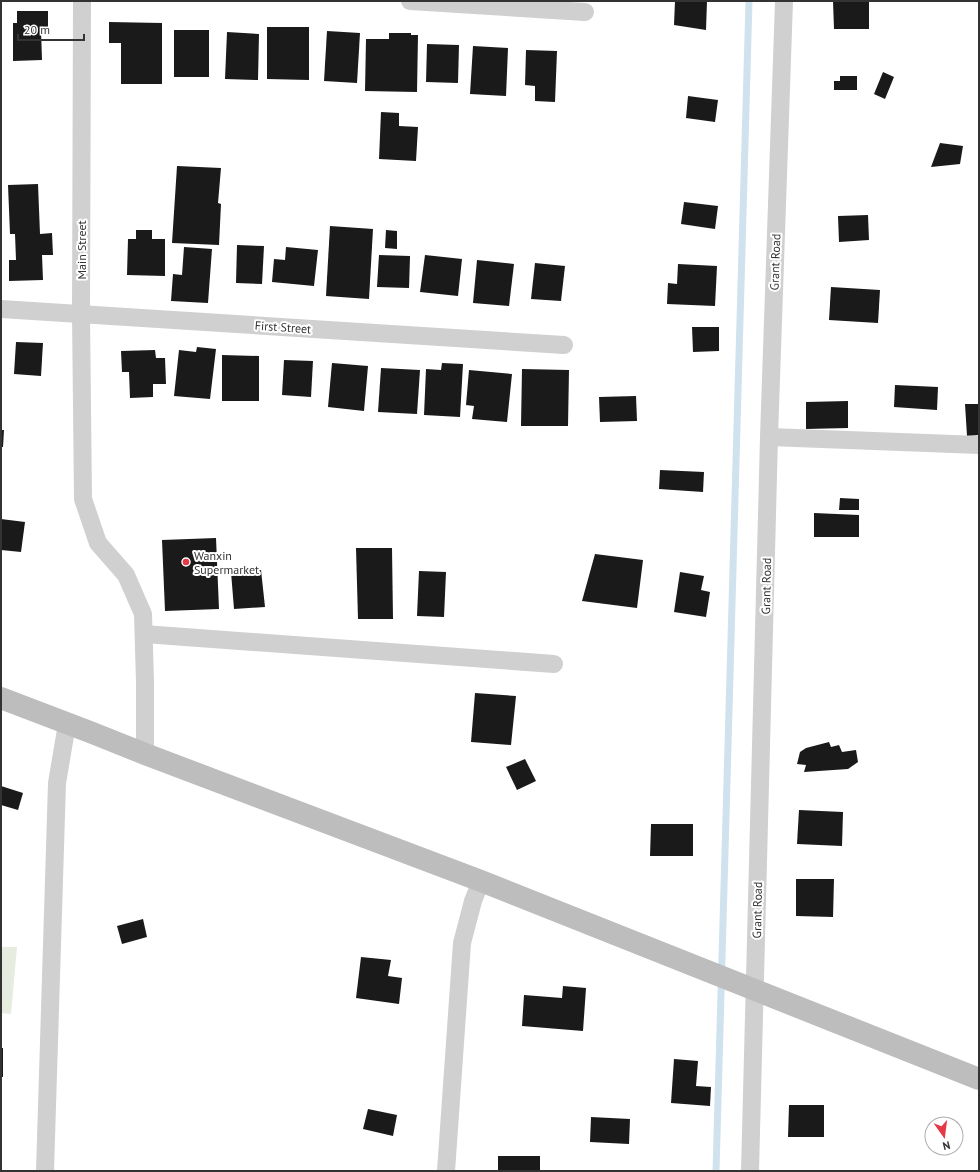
<svg xmlns="http://www.w3.org/2000/svg" width="980" height="1172" font-family="'PT Sans',sans-serif">
<style>
.green{fill:#e6ecdf}
.lines{fill:none;stroke-linecap:round;stroke-linejoin:round}
.stream{stroke:#cfe2ee;stroke-width:7}
.building{fill:#1a1a1a}
.minor{stroke:#d0d0d0;stroke-width:18}
.secondary{stroke:#bdbdbd;stroke-width:22}
.poi-dot{fill:#e63946;stroke:#fff;stroke-width:1.5}
.labels{text-anchor:middle;dominant-baseline:central;stroke-width:4;stroke-linejoin:round;paint-order:stroke}
.street-label{font-size:12px;fill:#333;stroke:#fff}
.poi-label{font-size:12px;fill:#333;stroke:#fff;text-anchor:start}
</style>
<rect width="100%" height="100%" fill="#fff"/>
<polygon class="green" points="1,947 17,947 11,1014 1,1013"/>
<g class="lines">
<polyline class="stream" points="716,1171 749,1"/>
</g>
<g class="building">
<polygon points="675,1 707,1 706,30 674,25"/>
<polygon points="833,1 869,1 869,29 834,29"/>
<polygon points="17,11 48,11 48,30 41,30 42,60 13,61 13,23 17,23"/>
<polygon points="109,22 162,23 162,84 121,84 121,43 109,43"/>
<polygon points="267,27 309,27 309,80 267,79"/>
<rect x="174" y="30" width="35" height="47"/>
<polygon points="327,31 360,33 357,83 324,81"/>
<polygon points="227,32 259,34 258,80 225,79"/>
<polygon points="389,33 411,33 411,35 418,35 417,92 365,91 366,39 389,39"/>
<polygon points="427,44 459,45 458,83 426,82"/>
<polygon points="473,46 508,48 506,96 470,94"/>
<polygon points="526,50 557,51 555,102 535,101 535,86 525,85"/>
<polygon points="883,72 894,77 885,99 874,94"/>
<polygon points="840,76 857,76 857,90 834,90 834,81 840,81"/>
<polygon points="688,96 718,100 715,122 686,118"/>
<polygon points="381,112 399,113 399,126 418,127 416,161 379,159"/>
<polygon points="940,143 963,146 960,164 931,167"/>
<polygon points="177,166 221,168 218,203 221,204 219,245 172,243"/>
<polygon points="38,184 40,234 52,233 53,255 42,255 43,280 9,281 9,260 16,260 15,234 10,234 8,185"/>
<polygon points="684,202 718,206 715,229 681,224"/>
<polygon points="868,215 869,240 839,242 838,216"/>
<polygon points="330,226 373,229 369,299 326,296"/>
<polygon points="136,230 152,230 152,239 165,239 165,276 127,275 128,239 136,239"/>
<polygon points="386,230 397,231 397,249 385,248"/>
<polygon points="237,245 264,246 262,284 236,283"/>
<polygon points="184,247 212,249 208,303 171,301 173,274 182,275"/>
<polygon points="286,247 318,250 314,286 272,282 274,259 285,260"/>
<polygon points="379,255 410,256 409,288 377,287"/>
<polygon points="425,255 462,259 458,296 420,292"/>
<polygon points="477,260 514,264 509,306 473,303"/>
<polygon points="535,263 565,266 561,301 531,299"/>
<polygon points="678,264 717,266 715,306 667,304 668,283 677,284"/>
<polygon points="831,287 880,290 878,323 829,320"/>
<polygon points="692,327 719,327 719,351 693,352"/>
<polygon points="16,342 43,343 41,376 14,374"/>
<polygon points="197,347 216,349 210,399 174,396 179,350 196,352"/>
<polygon points="155,350 156,358 165,358 166,384 153,384 153,397 130,398 129,372 122,372 121,351"/>
<polygon points="222,355 259,356 259,401 222,401"/>
<polygon points="284,360 313,361 311,397 282,395"/>
<polygon points="332,363 368,366 364,411 328,407"/>
<polygon points="442,363 463,364 460,417 424,415 426,369 441,370"/>
<polygon points="381,368 420,370 417,414 378,412"/>
<polygon points="522,369 569,370 568,426 521,426"/>
<polygon points="469,370 512,374 507,422 472,419 474,406 466,405"/>
<polygon points="895,385 938,387 937,410 894,407"/>
<polygon points="636,396 637,421 600,422 599,397"/>
<polygon points="848,401 848,428 806,429 806,402"/>
<polygon points="965,404 979,404 979,435 967,436"/>
<polygon points="1,430 4,430 3,447 1,447"/>
<polygon points="660,470 704,472 703,492 659,489"/>
<polygon points="840,498 859,499 859,510 839,510"/>
<polygon points="814,513 859,515 859,537 814,537"/>
<polygon points="1,519 25,522 21,552 1,550"/>
<polygon points="216,538 219,609 165,611 162,540"/>
<polygon points="356,548 392,548 393,619 358,619"/>
<polygon points="595,554 643,560 637,608 582,601"/>
<polygon points="261,570 265,607 234,609 231,572"/>
<polygon points="419,571 446,572 444,617 417,616"/>
<polygon points="680,572 704,576 701,590 710,592 706,617 674,612"/>
<polygon points="475,693 516,696 511,745 471,742"/>
<polygon points="829,742 831,747 839,745 842,752 856,750 858,762 848,769 804,772 806,765 797,764 800,752 806,748"/>
<polygon points="525,759 536,781 517,790 506,767"/>
<polygon points="1,786 23,793 18,810 1,805"/>
<polygon points="799,810 843,812 842,846 797,844"/>
<polygon points="651,824 693,824 693,856 650,856"/>
<polygon points="796,879 834,879 833,917 796,916"/>
<polygon points="143,919 147,937 122,944 117,926"/>
<polygon points="361,957 391,960 388,976 402,978 399,1004 356,998"/>
<polygon points="563,986 586,988 583,1031 522,1026 524,995 562,998"/>
<rect x="1" y="1048" width="2" height="29"/>
<polygon points="674,1059 698,1061 696,1086 711,1087 710,1106 671,1103"/>
<polygon points="789,1105 824,1105 824,1137 788,1137"/>
<polygon points="368,1109 397,1115 393,1136 363,1129"/>
<polygon points="591,1117 630,1119 629,1144 590,1142"/>
<rect x="498" y="1156" width="42" height="15"/>
</g>
<g class="lines">
<g class="minor">
<polyline points="82,1 81,314 83,499 98,543 126,575 143,614 145,682 145,754"/>
<polyline points="410,1 585,12"/>
<polyline points="1,309 564,345"/>
<polyline points="769,437 979,445"/>
<polyline points="144,634 554,664"/>
<polyline points="45,1171 57,783 67,724"/>
<polyline points="446,1171 462,943 473,901 481,881"/>
<polyline points="750,1171 769,437 784,1"/>
</g>
<polyline class="secondary" points="1,698 90,732 145,754 481,881 979,1079"/>
</g>
<circle class="poi-dot" cx="186" cy="562" r="4"/>
<g class="labels">
<g class="street-label">
<text transform="translate(81 250) rotate(-90)">Main Street</text>
<text transform="translate(775 262) rotate(-88)">Grant Road</text>
<text transform="translate(283 327) rotate(4)">First Street</text>
<text transform="translate(766 586) rotate(-89)">Grant Road</text>
<text transform="translate(757 910) rotate(-89)">Grant Road</text>
</g>
<g class="poi-label">
<text x="194" y="555">Wanxin<tspan x="194" dy="14">Supermarket</tspan></text>
</g>
</g>
<rect width="980" height="1172" fill="none" stroke="#333333" stroke-width="4"/>
<g transform="translate(944 1136) rotate(166)"><circle r="19" fill="#ffffff" stroke="#adadad"/>
<path d="M0-3L7 15L0 10L-7 15Z" fill="#e63946"/>
<text y="-6" font-size="11" font-weight="bold" text-anchor="middle" fill="#333333">N</text>
</g>
<path d="M18 34v6h66v-6" fill="none" stroke="#333333" stroke-width="2"/>
<text x="24" y="34" font-size="12" fill="#333333" stroke="#ffffff" stroke-width="3" paint-order="stroke">20 m</text>
</svg>
